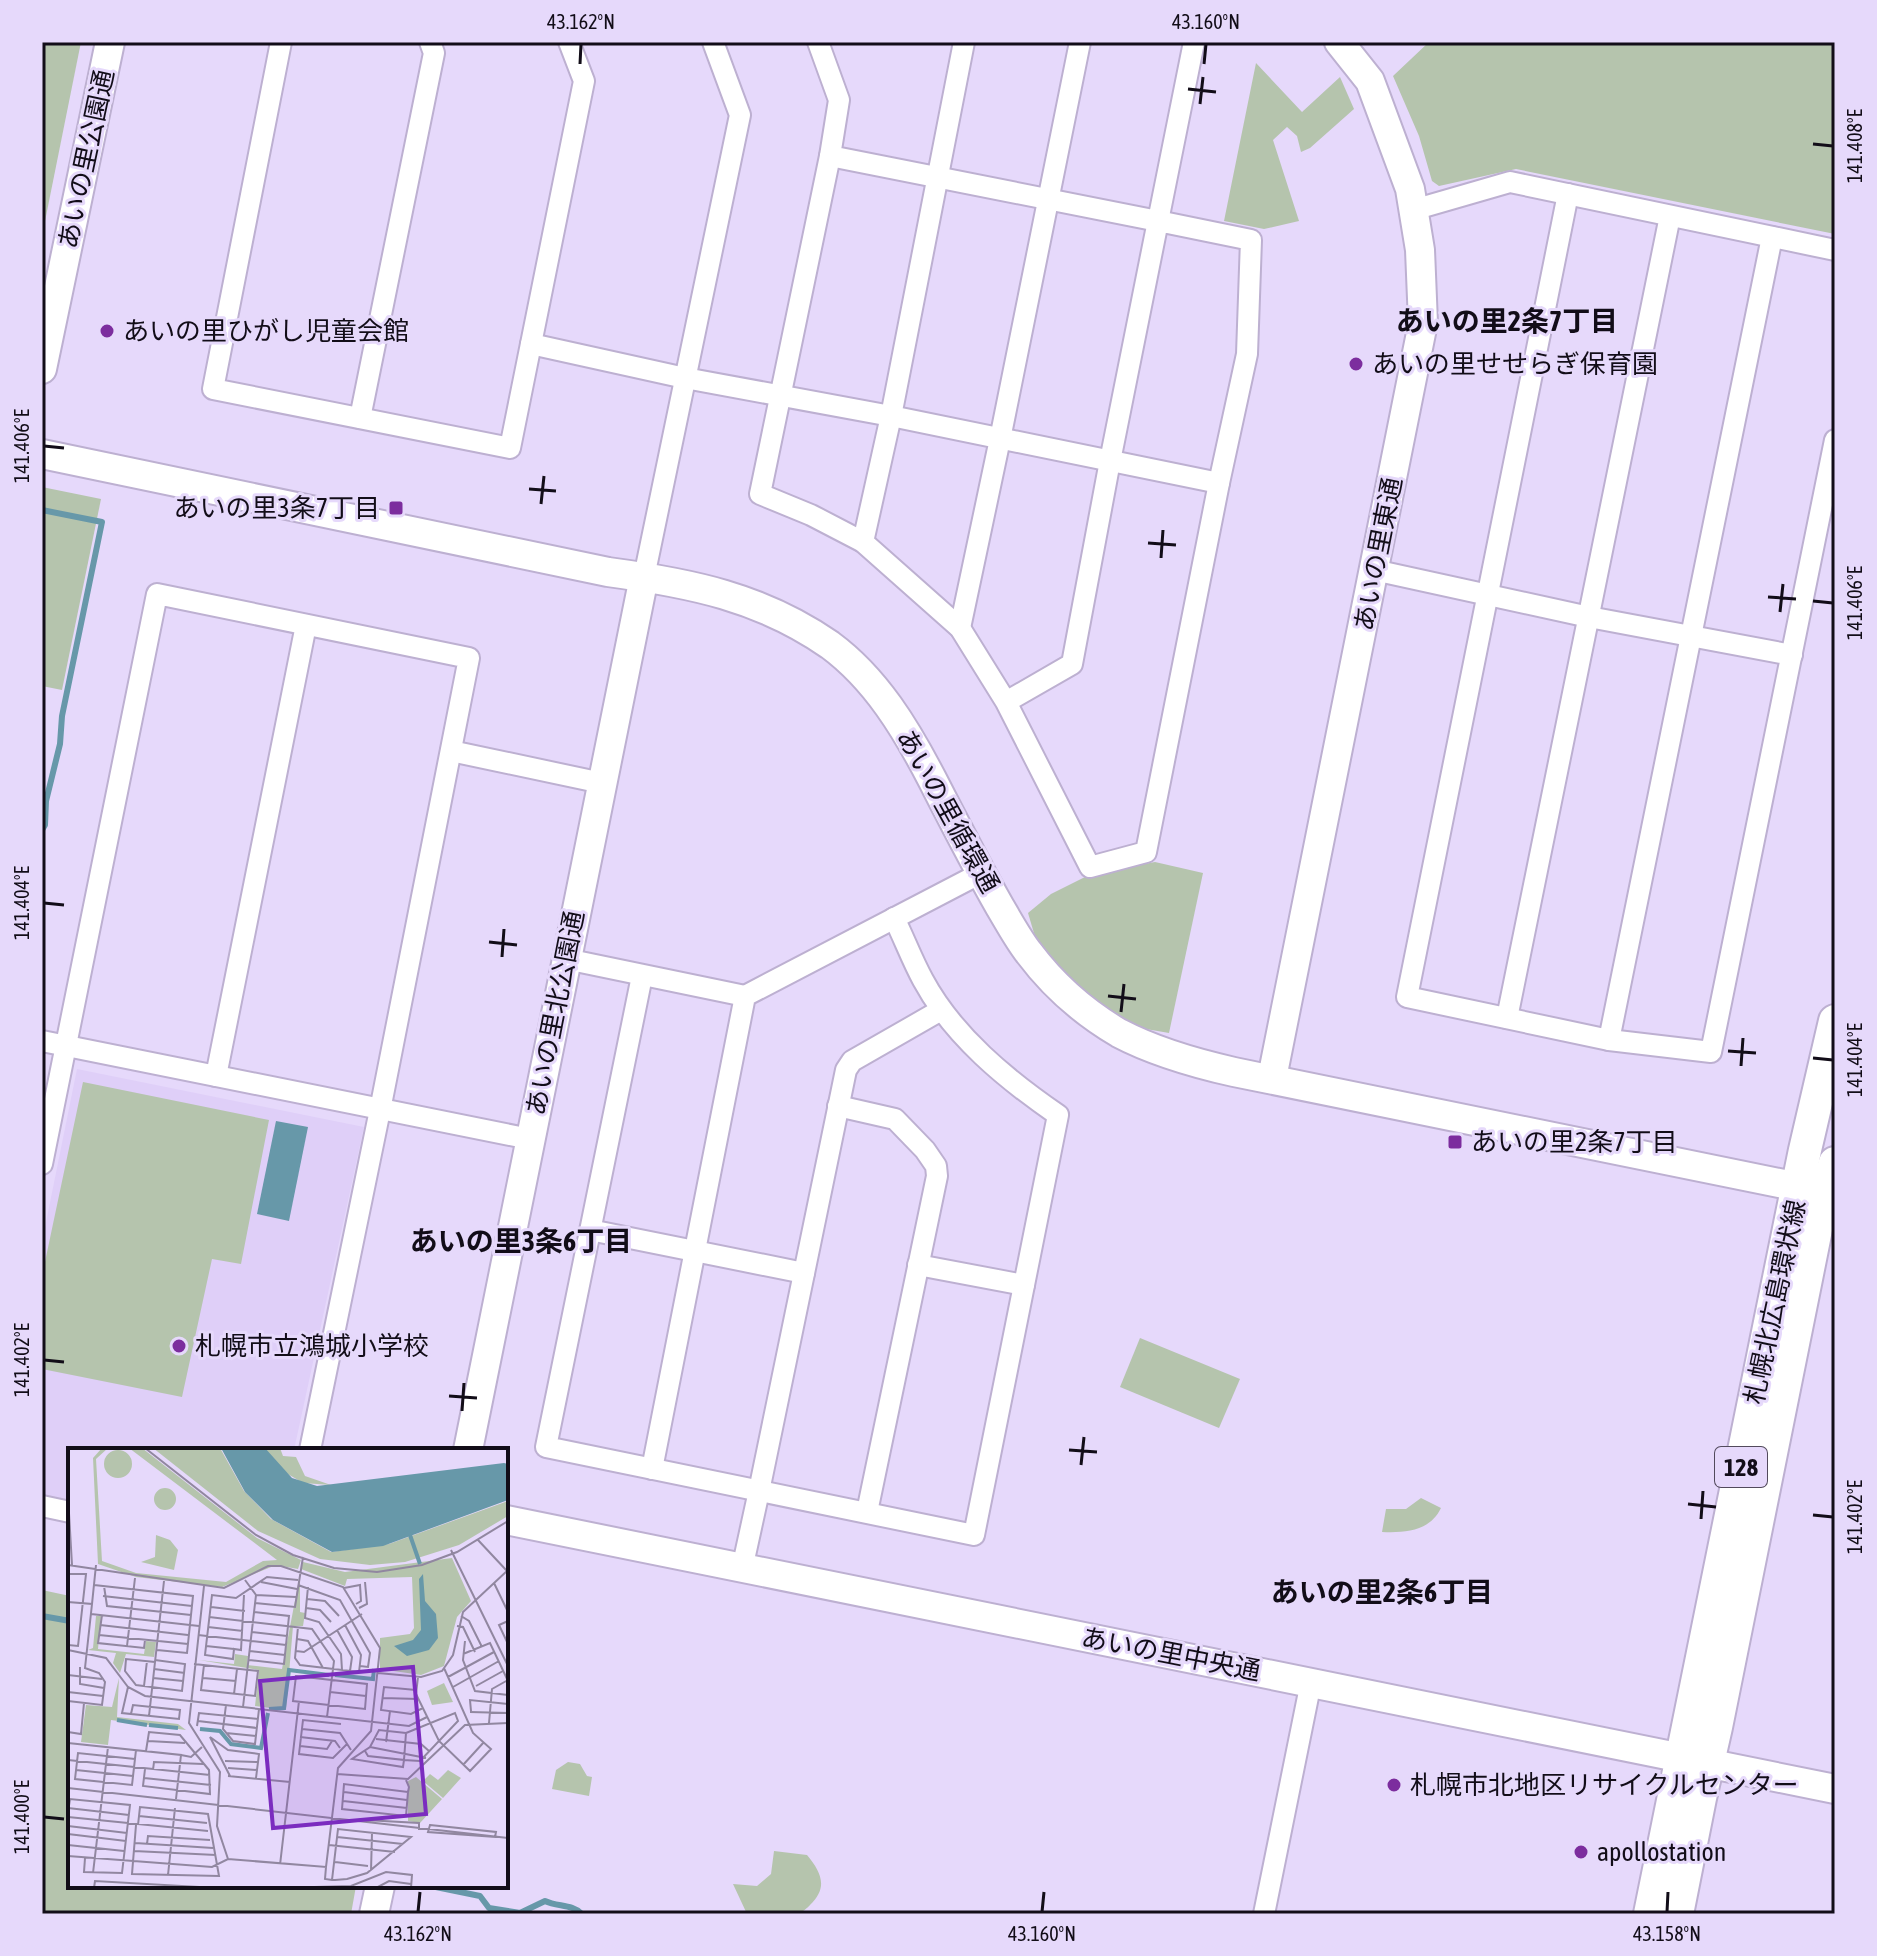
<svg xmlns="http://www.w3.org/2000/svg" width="1877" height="1956" font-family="'Asap Condensed','Noto Sans JP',sans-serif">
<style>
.built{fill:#dfcff8}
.green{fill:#b5c4ad}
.water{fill:#6798a9}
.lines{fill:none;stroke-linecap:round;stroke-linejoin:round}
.stream{stroke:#6798a9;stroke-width:6}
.street-casing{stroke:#bdb0d1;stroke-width:24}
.secondary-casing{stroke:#bdb0d1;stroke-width:32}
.primary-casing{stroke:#bdb0d1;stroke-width:36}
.street{stroke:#fff;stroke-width:20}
.secondary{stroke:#fff;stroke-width:28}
.primary{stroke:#fff;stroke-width:32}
.ticks{fill:none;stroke:#120d18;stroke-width:3}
.poi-dot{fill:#7c2d9e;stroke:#e6d9fb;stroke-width:3}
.labels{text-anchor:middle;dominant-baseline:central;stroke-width:6;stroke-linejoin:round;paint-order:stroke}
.shield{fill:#e6d9fb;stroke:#524a5c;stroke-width:2}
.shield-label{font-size:24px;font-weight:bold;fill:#120d18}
.street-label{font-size:26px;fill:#120d18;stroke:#e6d9fb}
.poi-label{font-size:26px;fill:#120d18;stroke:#e6d9fb;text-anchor:start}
.neighbourhood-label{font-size:28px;font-weight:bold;fill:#120d18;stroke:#e6d9fb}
.inset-river{fill:none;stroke:#6798a9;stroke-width:4}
.inset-road{fill:none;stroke:#9187a0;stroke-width:2}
.view{fill:#7b2cbf;fill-opacity:0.15;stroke:#7b2cbf;stroke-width:4}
.inset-edge{fill:none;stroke:#120d18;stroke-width:4}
.neatline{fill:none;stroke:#120d18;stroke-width:3}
.ticks-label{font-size:20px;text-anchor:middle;fill:#120d18}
</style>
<rect width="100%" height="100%" fill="#e6d9fb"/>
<polygon class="built" points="77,1069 364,1127 294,1450 70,1450 70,1503 42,1498 42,1242"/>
<g class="green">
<polygon points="42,42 81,42 42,236"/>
<polygon points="1429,42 1835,42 1835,234 1516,169 1439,186 1432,181 1419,136 1393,76"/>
<polygon points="1256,63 1302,112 1340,77 1354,109 1310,148 1301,152 1297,136 1287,127 1273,140 1299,221 1264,229 1224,221"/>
<polygon points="42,487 101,499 62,690 42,686"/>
<polygon points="1155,862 1203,873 1169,1033 1146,1029 1110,1015 1039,950 1028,913 1051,894 1091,874"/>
<polygon points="83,1082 269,1120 241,1264 212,1259 182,1397 42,1369 42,1276"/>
<polygon points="1140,1338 1240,1379 1219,1428 1120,1387"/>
<path d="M 1421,1498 L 1441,1508 C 1430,1531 1406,1533 1382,1532 L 1386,1509 L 1406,1509 Z"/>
<polygon points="42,1590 70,1596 70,1886 356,1886 351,1914 42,1914"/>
<polygon points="568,1762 580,1764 587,1776 592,1777 589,1796 552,1789 556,1770"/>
<path d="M 774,1851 L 807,1855 C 822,1873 828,1888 810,1905 C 807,1908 803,1912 799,1913 C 787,1917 761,1914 747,1914 L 733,1884 L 757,1886 L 771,1874 Z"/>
</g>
<polygon class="water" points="276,1121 308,1127 289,1221 257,1214"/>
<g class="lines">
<g class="stream">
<polyline points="42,510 102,522 62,716 60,744 46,801 45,825 42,830"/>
<polyline points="42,1616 70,1621"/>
<path d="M 431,1886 L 480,1896 L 489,1908 L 520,1913 L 545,1901 C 558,1907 572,1904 582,1914"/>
</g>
<g class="street-casing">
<g id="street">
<polyline points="281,42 213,389 510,448 584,81 569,42"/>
<polyline points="818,42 839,100 830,156 1158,221 1194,42"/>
<polyline points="830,156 760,494 811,515 863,542 960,628 1006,702 1090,867 1146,852 1219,483 1247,354 1251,240 1158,221 1110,461 1072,664 1006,702"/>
<polyline points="1568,194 1407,997 1609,1040 1711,1052 1835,440"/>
<polyline points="1413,210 1510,182 1835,250"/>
<polyline points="531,344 685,378 891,416 1219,483"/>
<polyline points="360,418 434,53 430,42"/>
<polyline points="863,542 891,416 964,42"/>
<polyline points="1374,570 1589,617 1792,655"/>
<polyline points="644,577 740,115 713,42"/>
<polyline points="960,628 1000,439 1080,42"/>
<polyline points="451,751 602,783"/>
<polyline points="566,959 745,996"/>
<path d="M 642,976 L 546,1447 L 974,1535 L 1058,1115 C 1007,1080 953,1036 923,980 C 912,960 904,938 894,918"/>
<polyline points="1507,1018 1670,216"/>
<polyline points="1609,1040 1772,237"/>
<polyline points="42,1041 530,1139"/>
<polyline points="216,1076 306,625"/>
<polyline points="838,1106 895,1119 925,1150 936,1166 937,1176 867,1512"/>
<polyline points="42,1164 157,594 469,658 380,1110 310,1450"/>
<polyline points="590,1230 804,1273"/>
<polyline points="918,1265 1024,1285"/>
<polyline points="652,1469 745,996 981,873"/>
<polyline points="42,1506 70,1512"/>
<polyline points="742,1569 759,1491 846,1070 852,1061 941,1010"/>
<polyline points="1264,1914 1311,1682"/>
</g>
</g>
<g class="secondary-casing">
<g id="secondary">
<polyline points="42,369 110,42"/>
<path d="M 42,454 L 608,572 C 690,583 761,597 830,645 C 876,679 906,729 932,779 C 954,822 976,865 1000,907 C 1009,922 1018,939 1029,953 C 1053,985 1085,1013 1119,1033 C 1155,1052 1194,1063 1234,1072 L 1818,1191"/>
<polyline points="1272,1078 1423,323 1420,250 1410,189 1370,81 1339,42"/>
<polyline points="468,1450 644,577"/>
<polyline points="506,1520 1835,1789"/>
<polyline points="374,1914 380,1886"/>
</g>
</g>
<g class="primary-casing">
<g id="primary">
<polyline points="1650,1914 1805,1150 1835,1021"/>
<polyline points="1677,1914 1700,1798 1716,1727 1816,1229 1825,1192 1835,1163"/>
</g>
</g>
<use href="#street" class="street"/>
<use href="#secondary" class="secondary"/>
<use href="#primary" class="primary"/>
</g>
<path class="ticks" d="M 580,64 L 581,44M 1204,64 L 1206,44M 1188,89 L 1216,92M 1200,104 L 1203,77M 1813,144 L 1833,146M 44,446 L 64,448M 529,489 L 556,491M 541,504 L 544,476M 1148,543 L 1176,545M 1161,558 L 1163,530M 1768,597 L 1796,599M 1813,601 L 1833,603M 1780,612 L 1783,584M 44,903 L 64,905M 489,942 L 517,945M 502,957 L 504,929M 1108,996 L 1136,999M 1121,1012 L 1124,984M 1728,1051 L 1756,1053M 1813,1058 L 1833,1060M 1741,1066 L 1743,1038M 44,1360 L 64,1362M 449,1396 L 477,1398M 462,1411 L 464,1383M 1069,1450 L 1097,1452M 1081,1465 L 1084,1437M 1688,1504 L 1716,1507M 1813,1515 L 1833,1517M 1701,1519 L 1703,1491M 44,1817 L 64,1819M 418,1912 L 420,1892M 1042,1912 L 1044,1892M 1667,1912 L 1668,1892"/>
<g class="poi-dot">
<circle cx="107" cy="331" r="8"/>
<circle cx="1356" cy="364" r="8"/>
<rect x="388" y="500" width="16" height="16" rx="4"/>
<rect x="1447" y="1134" width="16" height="16" rx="4"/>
<circle cx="179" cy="1346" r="8"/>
<circle cx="1394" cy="1785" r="8"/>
<circle cx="1581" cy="1852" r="8"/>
</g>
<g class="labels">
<rect class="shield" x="1715" y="1447" width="52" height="40" rx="6"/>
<g class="shield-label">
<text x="1741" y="1467">128</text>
</g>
<g class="street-label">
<text transform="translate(86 159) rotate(-78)">あいの里公園通</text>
<text transform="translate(1378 554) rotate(-79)">あいの里東通</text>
<text transform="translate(948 811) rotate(61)">あいの里循環通</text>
<text transform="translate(555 1013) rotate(-79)">あいの里北公園通</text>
<text transform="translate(1775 1302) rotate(-78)">札幌北広島環状線</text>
<text transform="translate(1171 1654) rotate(11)">あいの里中央通</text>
</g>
<g class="poi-label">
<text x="123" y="331">あいの里ひがし児童会館</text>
<text x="1372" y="364">あいの里せせらぎ保育園</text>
<text x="380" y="508" text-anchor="end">あいの里3条7丁目</text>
<text x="1471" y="1142">あいの里2条7丁目</text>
<text x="195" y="1346">札幌市立鴻城小学校</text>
<text x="1410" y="1785">札幌市北地区リサイクルセンター</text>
<text x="1597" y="1852">apollostation</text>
</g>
<g class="neighbourhood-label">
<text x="1507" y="321">あいの里2条7丁目</text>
<text x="521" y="1241">あいの里3条6丁目</text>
<text x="1382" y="1592">あいの里2条6丁目</text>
</g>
</g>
<g transform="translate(68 1448)">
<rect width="440" height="440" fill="#e6d9fb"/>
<path d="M 34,0 L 40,0 L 28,11 L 34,113 L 68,125 L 158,134 L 195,113 L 209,112 L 61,0 L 74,0 L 189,90 L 233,112 L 230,121 L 208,117 L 154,139 L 68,129 L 30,116 L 25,10 ZM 85,0 L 152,0 L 176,43 L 203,71 L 263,104 L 321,96 L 440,53 L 440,68 L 391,97 L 337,114 L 302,117 L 252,111 L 190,83 ZM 195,0 L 212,0 L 215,8 L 228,9 L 237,28 L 263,37 L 235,35 L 208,19 ZM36 16a14 14 0 1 1 28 0a14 14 0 1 1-28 0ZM86 51a11 11 0 1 1 22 0a11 11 0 1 1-22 0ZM 88,87 L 102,92 L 110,102 L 106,122 L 73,114 L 87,109 ZM 384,110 L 403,153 L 389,169 L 376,218 L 353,227 L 312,221 L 312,190 L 342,186 L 346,180 L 344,129 L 279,131 L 277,138 L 233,121 L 235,114 L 277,124 ZM 232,126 L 232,164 L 237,165 L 235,178 L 225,178 L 218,262 L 187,258 L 191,222 L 131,212 L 166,216 L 167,206 L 180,208 L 179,217 L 214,221 ZM 28,168 L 33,168 L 30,201 L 76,206 L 78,193 L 88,194 L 86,209 L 58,206 L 52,225 L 45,215 L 48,205 L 20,202 L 25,200 ZM 51,230 L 49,269 L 110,276 L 118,282 L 43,272 L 40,297 L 13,294 L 18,257 L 44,259 ZM 376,235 L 385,254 L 364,257 L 359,243 ZM 380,322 L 393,330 L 375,350 L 355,333 L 362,326 L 370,332 ZM 348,329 L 374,351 L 352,375 L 340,373 L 340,333 Z" fill="#b5c4ad"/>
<path d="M 153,0 L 197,0 L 224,30 L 249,38 L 436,15 L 440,16 L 440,52 L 315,98 L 264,104 L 205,72 L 177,44 ZM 355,126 L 357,153 L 368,166 L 370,190 L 361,202 L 339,208 L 326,198 L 345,192 L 353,182 L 351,131 Z" fill="#6798a9"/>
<path class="inset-river" d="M 342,87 L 352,116M 267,227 L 305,231 L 306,221M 201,261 L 216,260 L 221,222 L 261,227M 49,272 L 79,277M 81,277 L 110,280M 132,281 L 152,283 L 163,296 L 193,300 L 200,265"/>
<path class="inset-road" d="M 77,0 L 188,87 L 225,107 L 266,120 L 309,124 L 354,117 L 389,104 L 440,73M 0,48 L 4,117M 410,92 L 439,123M 383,102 L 440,218M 0,117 L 156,140 L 200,118 L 213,118 L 275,139 L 312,200 L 303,283 L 270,320 L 258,419 L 160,411 L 144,419 L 0,408M 0,126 L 18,126 L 10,198 L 0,197M 193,134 L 229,141M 426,135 L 440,164M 26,137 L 125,148 L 119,205 L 89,202M 230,137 L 272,152 L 302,205 L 300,219 L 292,218M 36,138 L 39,158 L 123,167M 136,138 L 121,275 L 152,324 L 149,378 L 160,411M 240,139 L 237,170 L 251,174 L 273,206 L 274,222M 276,140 L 292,137 L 293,153 L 288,156M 176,147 L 173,202 L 166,201 L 165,211 L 137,207 L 144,147 L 168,150 L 199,129 L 230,132M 188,147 L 228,149M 35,148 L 124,158M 239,151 L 257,153 L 271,168M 0,154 L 24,156 L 17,220 L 31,225 L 37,234 L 34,257 L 0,253M 187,155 L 227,159 L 235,109M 24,156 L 28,117M 143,159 L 177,163M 238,160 L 252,162 L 263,174M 291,160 L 299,156 L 297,134M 23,166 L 131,178M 34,167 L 30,195 L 76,200 L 77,192M 393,168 L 401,173 L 414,199M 141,169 L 244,181 L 266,213 L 259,269M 440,173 L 431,177 L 440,196M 32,177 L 120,187M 389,178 L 395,179 L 407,204M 140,179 L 175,183M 230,179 L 227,210 L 232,217 L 291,224 L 293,207 L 277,177M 269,182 L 284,209 L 282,223M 184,184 L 219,188M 31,187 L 120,196M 130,187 L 218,197M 229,191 L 240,193 L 255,220M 397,193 L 395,212 L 407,243 L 440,247M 59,198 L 67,130M 138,198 L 166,201M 0,202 L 38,210 L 60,239 L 77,248 L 341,278 L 359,269M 182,203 L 217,207M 228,203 L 236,204 L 294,166M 395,206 L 422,195 L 440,233M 181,212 L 216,216 L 221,168 L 186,164M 87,214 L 58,211 L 57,223 L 68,237 L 114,243 L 117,216 L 87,212M 126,216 L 190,223 L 187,248 L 133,242 L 136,217M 12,219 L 12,236 L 36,240M 86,221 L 117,225M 310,225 L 353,229 L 374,223 L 385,207 L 395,164 L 440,122M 0,227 L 34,231M 228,228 L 299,236 L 297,261 L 225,253 ZM 350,229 L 348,246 L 371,293 L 402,323 L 423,301 L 405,285 L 376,220M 380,229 L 426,204M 85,230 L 115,233M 135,230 L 168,233M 76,238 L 79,213M 408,238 L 435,223M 60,239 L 54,265 L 111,271 L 112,262 L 65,257 L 63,266M 385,239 L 431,213M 348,242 L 316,239 L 313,262 L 343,266 L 355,260M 0,244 L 35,248M 262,244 L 298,248M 166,246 L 169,221M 315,250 L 350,251M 158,257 L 155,281 L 165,293 L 187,296 L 191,261M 175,259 L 188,147 L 177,132M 403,263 L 402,252 L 440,256M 402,264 L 440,265M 387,265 L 390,273 L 352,313 L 336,312 L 338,285 ZM 81,268 L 96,133M 130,273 L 189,280M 421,275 L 424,241 L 440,232M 273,276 L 235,272 L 231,306 L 265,310 L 279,296M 129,278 L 131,265 L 190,271M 234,281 L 272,285 L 283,302M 0,284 L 13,286 L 16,255M 158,285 L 188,288M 232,289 L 267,293 L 272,300M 308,291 L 353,296 L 361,303M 80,293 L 117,295M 318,294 L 322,263M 0,295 L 113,307 L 108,351M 232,298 L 259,301 L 264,293M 302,299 L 358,310M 297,303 L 300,308 L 336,312 L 335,319 L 284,311 L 302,299 L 311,282 L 338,285M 113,307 L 123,309 L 134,299M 67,311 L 10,305 L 7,331 L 64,337 L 68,302M 0,312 L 142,327M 157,313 L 190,314M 395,317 L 416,294M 160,320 L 189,322M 77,321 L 75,338 L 142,346 L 141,322 L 112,287 L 81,284 L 78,303M 8,322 L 65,328M 85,322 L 86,314 L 135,316M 269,326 L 340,331 L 397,277 L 440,275M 160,328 L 222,334M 162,328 L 142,289 L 160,302 L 191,306 L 188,330M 76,330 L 143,337M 338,332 L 341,339 L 340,344 L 338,368 L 274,361 L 276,336 L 340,344M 0,340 L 440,390M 276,344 L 339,352M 275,353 L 339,360M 0,360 L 61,367M 0,364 L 2,351 L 62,357 L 54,425 L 16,424 L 17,410M 71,368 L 139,375M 0,369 L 140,383M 297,372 L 351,375 L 351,382M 68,377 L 64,426 L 151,428 L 140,366 L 72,359 L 70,377M 362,377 L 428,384 L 427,389 L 360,384 ZM 0,378 L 59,385M 0,386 L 58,393M 269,389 L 335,396M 67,395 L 145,400M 79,396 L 80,388 L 142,392M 0,397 L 56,403M 261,397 L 327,404M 66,403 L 148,407M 267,414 L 300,418M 212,417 L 231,253M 258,419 L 257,431 L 264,432 L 267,432 L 279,431 L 299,425 L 343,389 L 270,381 L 264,432M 303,423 L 304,385M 25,425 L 40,299M 100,427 L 107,360M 26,440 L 27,433 L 149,440M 210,440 L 283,438 L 318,424 L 344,427 L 343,440M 308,440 L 321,433 L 343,436"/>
<path class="view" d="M 345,219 L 358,366 L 205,380 L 192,233 Z"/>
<rect width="440" height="440" class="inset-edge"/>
</g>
<rect width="1877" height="1956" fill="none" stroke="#e6d9fb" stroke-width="88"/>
<rect x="44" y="44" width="1789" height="1868" class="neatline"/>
<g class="ticks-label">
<text x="581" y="29">43.162°N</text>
<text x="1206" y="29">43.160°N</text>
<text transform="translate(1855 146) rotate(-90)" y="7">141.408°E</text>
<text transform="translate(22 446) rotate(-90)" y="7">141.406°E</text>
<text transform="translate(1855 603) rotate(-90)" y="7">141.406°E</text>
<text transform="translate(22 903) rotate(-90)" y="7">141.404°E</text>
<text transform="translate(1855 1060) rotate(-90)" y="7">141.404°E</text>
<text transform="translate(22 1360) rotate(-90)" y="7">141.402°E</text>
<text transform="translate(1855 1517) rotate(-90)" y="7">141.402°E</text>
<text transform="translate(22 1817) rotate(-90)" y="7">141.400°E</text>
<text x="418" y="1941">43.162°N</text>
<text x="1042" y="1941">43.160°N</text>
<text x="1667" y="1941">43.158°N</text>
</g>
</svg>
